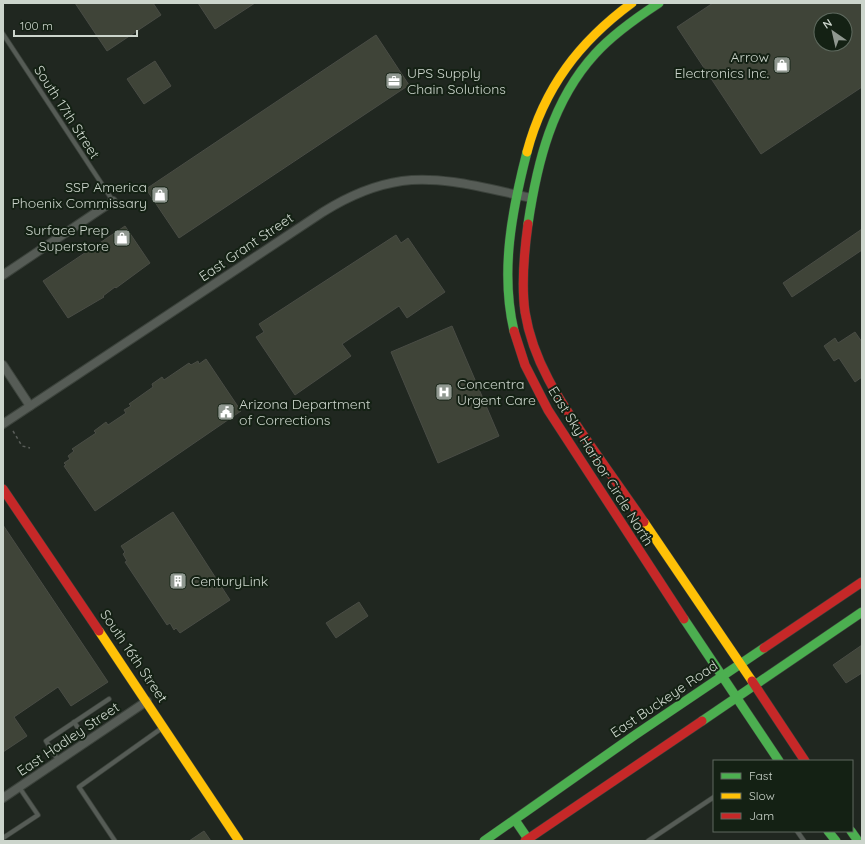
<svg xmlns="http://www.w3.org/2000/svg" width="865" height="844" font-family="Quicksand,sans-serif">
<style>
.building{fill:#3f4438;stroke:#494c45;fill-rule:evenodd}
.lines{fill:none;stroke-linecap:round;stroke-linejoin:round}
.lane-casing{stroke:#3c433c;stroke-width:5.5}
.street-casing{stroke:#3c433c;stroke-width:10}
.fast-casing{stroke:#3c433c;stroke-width:10}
.slow-casing{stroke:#3c433c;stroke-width:10}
.jam-casing{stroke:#3c433c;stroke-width:10}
.path{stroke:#595d59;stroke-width:1.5;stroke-dasharray:3 3;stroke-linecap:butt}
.lane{stroke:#565c56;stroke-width:4}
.street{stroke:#565c56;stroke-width:8}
.fast{stroke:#4caf50;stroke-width:9}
.slow{stroke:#ffc107;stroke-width:9}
.jam{stroke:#c62828;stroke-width:9}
.labels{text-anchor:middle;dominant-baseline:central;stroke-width:4;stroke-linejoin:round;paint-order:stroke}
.poi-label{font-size:14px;fill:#ccd5cc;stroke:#142114;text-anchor:start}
.street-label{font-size:14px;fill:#ccd5cc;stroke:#142114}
</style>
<rect width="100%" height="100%" fill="#202720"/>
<g class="building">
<polygon points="75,3 153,3 161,15 107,51"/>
<polygon points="198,3 255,3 215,29"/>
<path d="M 713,3 L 862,3 L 862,87 L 761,154 L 677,27 ZM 821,20 L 845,20 L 845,44 L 821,44 Z"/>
<polygon points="376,35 409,85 179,238 146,189"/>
<polygon points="155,61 171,86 144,104 127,79"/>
<polygon points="125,226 150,263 116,288 115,287 103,296 104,297 68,318 43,281"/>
<polygon points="862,229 862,250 792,297 783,283"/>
<polygon points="396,235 401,243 408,238 445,292 407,318 399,306 342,344 351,356 295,395 256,337 264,332 259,324"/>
<polygon points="452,326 499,436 438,463 391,352"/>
<polygon points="855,332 862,342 862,377 855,382 839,358 834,361 824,346 835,338 838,343"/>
<polygon points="206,359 241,411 95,511 64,466 66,465 64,463 70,459 68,456 74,451 72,449 96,433 94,431 106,422 108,425 126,413 124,410 131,406 129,404 153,387 152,384 162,377 164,380 189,363 191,365 198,361 199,364"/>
<polygon points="173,512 230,600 180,633 176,628 174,630 170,623 167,625 125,562 127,561 123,554 125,552 121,546"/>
<polygon points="3,525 108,682 71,706 58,687 14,717 27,736 3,752"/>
<polygon points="359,602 368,616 336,638 326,623"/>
<polygon points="862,645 862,673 846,683 833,665"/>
<polygon points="204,831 211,841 189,841"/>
</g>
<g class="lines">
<g class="lane-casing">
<g id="lane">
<polyline points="3,34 113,201"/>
<polyline points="74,722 87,741"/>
<polyline points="58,760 46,741 109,699"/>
<polyline points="797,831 804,841"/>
<polyline points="3,838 38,815 19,787"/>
<polyline points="115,841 79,787 162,728"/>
<polyline points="648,841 714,797"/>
</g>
</g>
<g class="street-casing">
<g id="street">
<polyline points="3,275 113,201"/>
<polyline points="3,365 30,406"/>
<path d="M 3,424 L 323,212 C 347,197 374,185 402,181 C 443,175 492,190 532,198"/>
<polyline points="3,798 147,701"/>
</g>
</g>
<g class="fast-casing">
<g id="fast">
<path d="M 528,224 C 537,163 552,101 595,54 C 613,34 636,18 659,3"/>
<path d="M 514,331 C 500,272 512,210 527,152"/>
<polyline points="684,619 779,761"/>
<polyline points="702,721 862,612"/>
<polyline points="515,820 528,839"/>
<polyline points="828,831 836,841"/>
<polyline points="851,831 858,841"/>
<polyline points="484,841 635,735 764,648"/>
</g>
</g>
<g class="slow-casing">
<g id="slow">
<path d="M 527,152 C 544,88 579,42 632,3"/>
<polyline points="644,522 752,681"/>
<polyline points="99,631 239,841"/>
</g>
</g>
<g class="jam-casing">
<g id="jam">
<path d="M 528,224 C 524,253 521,283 525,312 C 533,362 560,401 588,442 C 607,469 625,495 644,522"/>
<polyline points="514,331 525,365 548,410 684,619"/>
<polyline points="3,489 99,631"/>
<polyline points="764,648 862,582"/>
<polyline points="752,681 805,761"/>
<polyline points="525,841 702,721"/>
</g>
</g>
<polyline class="path" points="13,431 22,446 30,448"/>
<use href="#lane" class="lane"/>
<use href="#street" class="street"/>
<use href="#fast" class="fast"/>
<use href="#slow" class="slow"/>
<use href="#jam" class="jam"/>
</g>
<defs>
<g id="shop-square" transform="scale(0.9)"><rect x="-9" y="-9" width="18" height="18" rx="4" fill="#909890" stroke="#142114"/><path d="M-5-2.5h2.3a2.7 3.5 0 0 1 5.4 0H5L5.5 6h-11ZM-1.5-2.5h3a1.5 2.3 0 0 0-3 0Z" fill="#fff"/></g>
<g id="office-square" transform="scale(0.9)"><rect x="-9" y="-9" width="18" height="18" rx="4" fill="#909890" stroke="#142114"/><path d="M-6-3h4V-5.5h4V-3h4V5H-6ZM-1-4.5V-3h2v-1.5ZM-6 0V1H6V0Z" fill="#fff"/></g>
<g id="hospital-square" transform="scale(0.9)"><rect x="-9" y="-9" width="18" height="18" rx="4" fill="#909890" stroke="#142114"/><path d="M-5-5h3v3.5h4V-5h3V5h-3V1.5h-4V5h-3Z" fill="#fff"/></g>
<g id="civic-square" transform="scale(0.9)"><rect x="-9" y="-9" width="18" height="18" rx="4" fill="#909890" stroke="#142114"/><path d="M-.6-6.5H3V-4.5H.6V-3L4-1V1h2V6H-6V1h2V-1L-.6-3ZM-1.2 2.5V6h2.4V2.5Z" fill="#fff"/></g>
<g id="building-square" transform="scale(0.9)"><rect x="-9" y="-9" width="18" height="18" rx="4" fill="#909890" stroke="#142114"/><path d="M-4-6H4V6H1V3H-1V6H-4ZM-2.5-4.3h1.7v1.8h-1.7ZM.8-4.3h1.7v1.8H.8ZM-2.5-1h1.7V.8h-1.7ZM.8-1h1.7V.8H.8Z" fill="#fff"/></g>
</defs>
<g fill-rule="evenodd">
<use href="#shop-square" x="782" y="65"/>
<use href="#office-square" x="394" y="81"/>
<use href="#shop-square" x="160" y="195"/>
<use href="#shop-square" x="122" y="238"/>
<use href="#hospital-square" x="444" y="392"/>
<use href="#civic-square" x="226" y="412"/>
<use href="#building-square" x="178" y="581"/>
</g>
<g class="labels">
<g class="poi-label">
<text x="769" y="57" text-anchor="end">Arrow<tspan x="769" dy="16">Electronics Inc.</tspan></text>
<text x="407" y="73">UPS Supply<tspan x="407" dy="16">Chain Solutions</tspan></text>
<text x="147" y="187" text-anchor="end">SSP America<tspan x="147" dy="16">Phoenix Commissary</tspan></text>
<text x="109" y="230" text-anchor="end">Surface Prep<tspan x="109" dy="16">Superstore</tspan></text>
<text x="457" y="384">Concentra<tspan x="457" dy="16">Urgent Care</tspan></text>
<text x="239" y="404">Arizona Department<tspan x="239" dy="16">of Corrections</tspan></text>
<text x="191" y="581">CenturyLink</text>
</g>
<g class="street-label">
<text transform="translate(67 112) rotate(57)">South 17th Street</text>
<text transform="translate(246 247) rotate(-34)">East Grant Street</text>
<text transform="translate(601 466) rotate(58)">East Sky Harbor Circle North</text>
<text transform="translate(134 656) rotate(56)">South 16th Street</text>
<text transform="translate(664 699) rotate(-34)">East Buckeye Road</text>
<text transform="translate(68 739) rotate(-34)">East Hadley Street</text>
</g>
</g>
<rect width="865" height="844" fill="none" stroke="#ccd5cc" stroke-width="8"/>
<rect x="713" y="760" width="140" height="72" fill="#142114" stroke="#5e695e"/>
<rect x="721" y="773" width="20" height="6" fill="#4caf50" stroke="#5e695e"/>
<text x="749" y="780" font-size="12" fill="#ccd5cc">Fast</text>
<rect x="721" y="793" width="20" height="6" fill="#ffc107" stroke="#5e695e"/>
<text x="749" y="800" font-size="12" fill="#ccd5cc">Slow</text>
<rect x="721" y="813" width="20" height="6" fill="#c62828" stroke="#5e695e"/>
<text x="749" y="820" font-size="12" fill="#ccd5cc">Jam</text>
<g transform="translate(833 32) rotate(326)"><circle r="19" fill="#142114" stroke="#5e695e"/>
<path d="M0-3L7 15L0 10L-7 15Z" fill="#909890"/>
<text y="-6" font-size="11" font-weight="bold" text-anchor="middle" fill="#ccd5cc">N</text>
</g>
<path d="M14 30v6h123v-6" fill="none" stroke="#ccd5cc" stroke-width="2"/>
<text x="20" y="30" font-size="12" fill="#ccd5cc" stroke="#142114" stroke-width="3" paint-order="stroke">100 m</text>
</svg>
